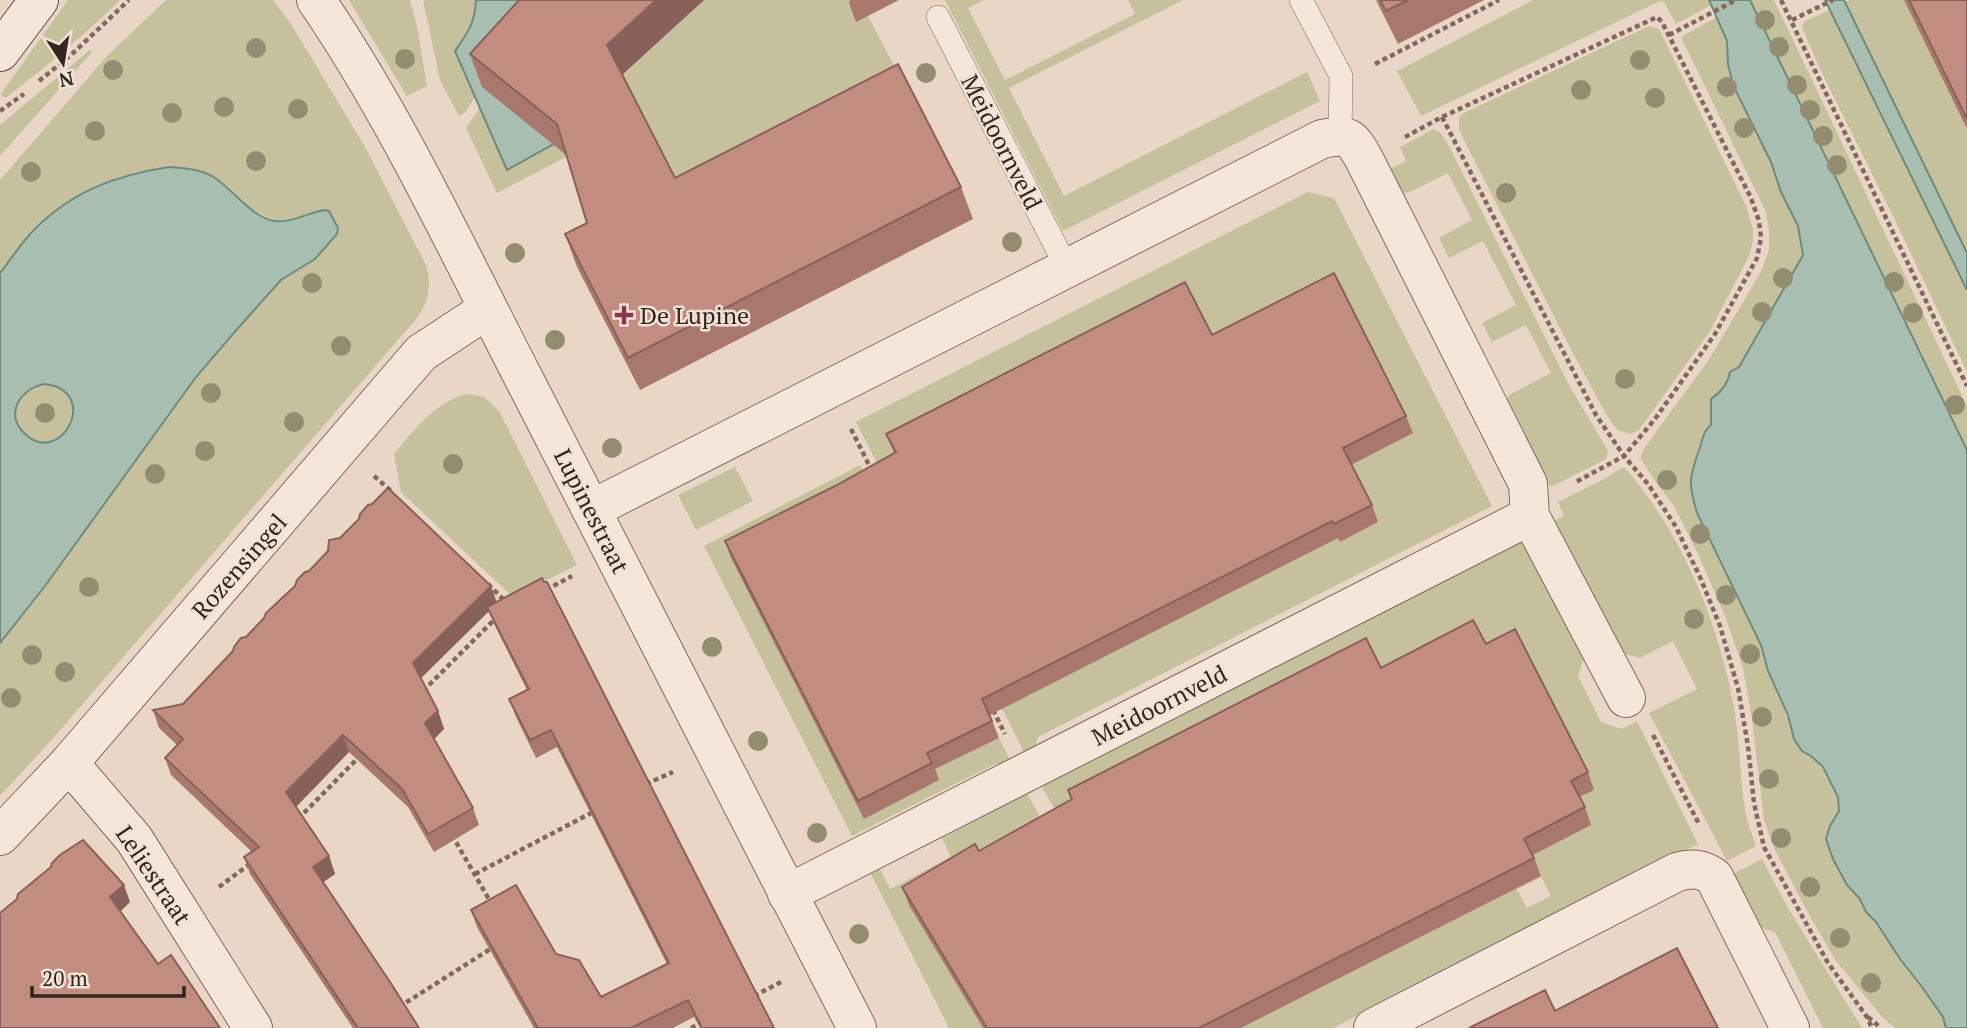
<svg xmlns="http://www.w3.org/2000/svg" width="1967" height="1028" font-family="'PT Serif',serif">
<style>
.green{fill:#c6c09c;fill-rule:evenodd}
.water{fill:#a8beb1;stroke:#6f8b7d;stroke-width:2;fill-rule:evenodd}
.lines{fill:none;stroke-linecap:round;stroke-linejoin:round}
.lane-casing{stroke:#83685e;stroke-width:24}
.street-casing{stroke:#83685e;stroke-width:40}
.secondary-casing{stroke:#654a41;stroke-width:40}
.path{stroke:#83685e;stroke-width:4.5;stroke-dasharray:5 3.5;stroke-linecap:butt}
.lane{stroke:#f5e6d9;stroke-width:23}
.street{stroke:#f5e6d9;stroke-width:38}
.secondary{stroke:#f5e6d9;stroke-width:38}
.tree{fill:#948c70}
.wall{fill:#a8786f}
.shaded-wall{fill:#88625a}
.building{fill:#c38c81;stroke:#88625a;stroke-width:2}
.poi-dot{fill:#8b354c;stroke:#f2e2d6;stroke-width:2.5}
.labels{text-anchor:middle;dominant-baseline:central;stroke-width:5;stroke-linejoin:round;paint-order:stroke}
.street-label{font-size:24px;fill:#352520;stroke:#f2e2d6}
.poi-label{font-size:24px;fill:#352520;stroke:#f2e2d6;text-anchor:start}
</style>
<rect width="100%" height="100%" fill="#e9d6c7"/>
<g class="green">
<path d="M 68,0 L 120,0 C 85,35 46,66 7,97 L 3,97 L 1,94 L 3,91 Z"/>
<path d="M 166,0 L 273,0 L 291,24 L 365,147 L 426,265 C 432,285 429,301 417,318 L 48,744 L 0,796 L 0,643 L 45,586 L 196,377 L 232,335 L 281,280 L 294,271 L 338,228 L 329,211 L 324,210 L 291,219 L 274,221 L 247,207 L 227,187 L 189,168 L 169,167 L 137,172 L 106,182 L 86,192 L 0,273 L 0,180 L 107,56 Z"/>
<polygon points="349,0 410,0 417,27 427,86 407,96"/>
<path d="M 423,0 L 476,0 C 475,23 468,32 455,50 L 475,97 L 465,113 L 459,116 L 440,80 Z"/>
<polygon points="704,0 863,0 865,17 868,16 910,96 675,217 603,94"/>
<polygon points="945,0 983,0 968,8 1005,80 1135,14 1128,0 1183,0 1009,88 1064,196 1307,72 1320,101 1063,231"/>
<polygon points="1533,0 1709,0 1711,5 1676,24 1664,2 1660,1 1421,116 1397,71"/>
<polygon points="1750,0 1774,0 1967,406 1967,450"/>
<polygon points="1849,0 1904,0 1967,129 1967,253 1845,2"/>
<polygon points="1830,10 1967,290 1967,372 1895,220 1821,71 1803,30 1802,25 1805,21"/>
<path d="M 1717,17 L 1727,41 L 1729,72 L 1771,162 L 1781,192 L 1798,226 L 1803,255 L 1739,367 L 1734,369 L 1711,420 L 1711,425 L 1704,432 L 1692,468 L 1692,495 L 1697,513 L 1761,645 L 1768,671 L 1802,751 C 1818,759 1843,792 1839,811 C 1838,816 1833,822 1830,826 L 1847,885 L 1860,899 L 1909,972 L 1922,987 L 1943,1017 L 1946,1028 L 1895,1028 L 1883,1018 L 1836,961 L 1808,913 L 1775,850 L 1764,820 L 1752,719 L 1743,668 L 1725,616 L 1699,556 L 1674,506 L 1658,485 L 1641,459 L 1641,456 L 1645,447 L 1708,361 L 1762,270 L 1769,250 L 1769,230 L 1766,212 L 1681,37 Z"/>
<polygon points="1649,26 1659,29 1746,206 1753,229 1753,241 1749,256 1710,331 1639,430 1630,434 1617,430 1606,414 1566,340 1464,140 1459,128 1459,117 1464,113"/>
<polygon points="90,50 92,52 0,156 0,125"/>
<polygon points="480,108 507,170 554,144 568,156 497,193 466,128"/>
<polygon points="1434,129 1440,132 1449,146 1568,383 1608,451 1606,459 1551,487 1509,409 1506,400 1509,395 1551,373 1526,325 1492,342 1482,323 1516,305 1483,241 1449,258 1439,238 1472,220 1448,173 1414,190 1402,194 1386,171 1406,161 1400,147"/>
<path d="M 1308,192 L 1334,198 L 1492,506 L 1038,737 L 1034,751 L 1026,756 L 942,590 L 959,581 L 967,597 L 990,585 L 983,569 L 1010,554 L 1019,570 L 1066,546 L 1058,530 L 1084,517 L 1092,532 L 1116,521 L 1130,547 L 1150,537 L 1136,510 L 1140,508 L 1132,493 L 1158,480 L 1166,495 L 1213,471 L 1205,456 L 1243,437 L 1249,446 L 1272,435 L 1257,403 L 1233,415 L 1238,426 L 1200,445 L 1192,430 L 1145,453 L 1152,469 L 1127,483 L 1118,467 L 1071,491 L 1079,507 L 1053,520 L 1044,505 L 998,528 L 1005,544 L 977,559 L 969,543 L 946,555 L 953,571 L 936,579 L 856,422 ZM 1340,291 L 1412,433 L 1358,461 L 1285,319 ZM 1191,300 L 1222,361 L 924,512 L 893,451 ZM 1337,472 L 1346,490 L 1359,484 L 1378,522 L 1340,542 L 1312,484 ZM 1286,487 L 1317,548 L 1019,700 L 989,639 Z"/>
<circle cx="45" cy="413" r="29"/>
<path d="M 467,394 L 484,397 L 499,411 L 577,565 L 513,597 L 401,492 L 394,454 C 414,430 435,402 467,394 Z"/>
<polygon points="860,465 871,487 984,745 999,738 1012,764 1005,767 995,764 852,836 704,546"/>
<polygon points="735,467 753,501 696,530 678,495"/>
<path d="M 1621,468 L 1625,468 C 1683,534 1721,628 1735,714 C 1740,746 1740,778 1745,810 C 1747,822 1752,834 1756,846 L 1727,861 L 1649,713 L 1697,689 L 1673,641 L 1640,658 L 1618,652 L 1551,522 L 1564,516 L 1558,502 L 1606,478 Z"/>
<path d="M 1527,535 L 1586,651 L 1578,676 L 1601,722 L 1622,729 L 1637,721 L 1698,844 L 1333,1028 L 1241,1028 L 1495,899 L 1125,928 L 1042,787 L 1051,782 L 1057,774 ZM 1541,877 L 1551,896 L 1527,908 L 1517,889 Z"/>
<polygon points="1027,794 1049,833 931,941 983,1028 949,1028 871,874 880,869 890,889 951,857 942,838"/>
<polygon points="1762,859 1788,908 1862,1028 1823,1028 1775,932 1755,926 1729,876"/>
</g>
<g class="water">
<path d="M 476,0 L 560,0 L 554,144 L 507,170 L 455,51 C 468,32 475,23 476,0 Z"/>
<path d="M 1709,0 L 1750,0 L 1967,450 L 1967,1028 L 1946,1028 L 1943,1017 L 1922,987 L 1900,959 L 1876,922 L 1866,912 L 1860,899 L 1847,885 L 1833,859 L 1826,839 L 1830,826 L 1839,811 L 1838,797 L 1823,767 L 1811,756 L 1802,751 L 1794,739 L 1788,715 L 1768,671 L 1761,645 L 1697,513 C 1688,483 1689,479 1699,450 C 1703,440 1702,432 1711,425 L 1711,399 C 1721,392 1728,384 1730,372 L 1739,367 L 1803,255 L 1798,226 L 1781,192 L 1771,162 L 1733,85 L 1728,64 L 1727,41 Z"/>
<polygon points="1825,0 1844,0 1967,253 1967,290"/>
<path d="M 169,167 C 184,168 199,169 212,176 C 231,187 253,219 275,221 C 291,223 308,213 324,210 L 329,211 L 338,228 L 337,234 L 315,259 L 281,280 L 232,335 L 196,377 L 45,586 L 0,643 L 0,273 C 11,259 21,243 34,230 C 72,191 117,175 169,167 ZM 44,384 C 103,390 60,471 23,432 C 5,412 21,389 44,384 Z"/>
</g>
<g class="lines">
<g class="lane-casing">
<g id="lane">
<polyline points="1301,0 1341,76 1340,135"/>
<polyline points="938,17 1067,268"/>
</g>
</g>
<g class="street-casing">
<g id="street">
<path d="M 316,0 C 396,117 456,247 521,373 C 634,591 744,810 857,1028"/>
<path d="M 592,509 L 1322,139 C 1349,134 1351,136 1364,159 L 1528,484 L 1530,516 L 1626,698"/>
<polyline points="69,763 134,839 253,1028"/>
<polyline points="0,836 69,763 421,353 488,309"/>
<polyline points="787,894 1530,516"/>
<path d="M 1373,1028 L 1677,872 C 1691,868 1701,868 1714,877 L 1790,1028"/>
</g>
</g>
<g class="secondary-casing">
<polyline id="secondary" points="0,52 39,0"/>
</g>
<g class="path">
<polyline points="1781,0 1967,386"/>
<polyline points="1792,20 1833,0"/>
<polyline points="1669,35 1736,0"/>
<polyline points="1375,64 1499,0"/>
<polyline points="39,81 71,55 129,0"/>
<polyline points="0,111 24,94"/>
<polyline points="1442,117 1596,415 1624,456 1648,484 1676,527 1700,577 1720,626 1738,688 1748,746 1754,803 1764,847 1828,963 1867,1017 1872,1028"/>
<polyline points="1405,137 1442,117 1657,17 1662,22 1751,198 1759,221 1761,238 1757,258 1715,334 1655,419 1624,456 1574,483"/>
<polyline points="851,429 872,471"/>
<polyline points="374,476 391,491"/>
<polyline points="488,584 507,603"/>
<polyline points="546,590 572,576"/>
<polyline points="423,691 496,618"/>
<polyline points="993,710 1005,734"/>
<polyline points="1653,735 1699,824"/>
<polyline points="646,784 673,772"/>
<polyline points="298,819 361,755"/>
<polyline points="452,835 491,903"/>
<polyline points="475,874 595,811"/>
<polyline points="219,887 251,863"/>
<polyline points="754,996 781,982"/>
<polyline points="399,1007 492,948"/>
<polyline points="1868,1017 1881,1028"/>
<polyline points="691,1028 703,1022"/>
</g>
<use href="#lane" class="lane"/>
<use href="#street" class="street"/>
<use href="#secondary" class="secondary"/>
</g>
<g class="tree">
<circle cx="1765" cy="20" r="10"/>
<circle cx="1779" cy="47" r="10"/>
<circle cx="256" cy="48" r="10"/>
<circle cx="405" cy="59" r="10"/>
<circle cx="1640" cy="60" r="10"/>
<circle cx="113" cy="70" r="10"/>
<circle cx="926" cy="73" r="10"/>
<circle cx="1797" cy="85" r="10"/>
<circle cx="1727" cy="87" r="10"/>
<circle cx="1581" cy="90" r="10"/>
<circle cx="1655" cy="98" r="10"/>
<circle cx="224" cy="107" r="10"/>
<circle cx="298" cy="109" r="10"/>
<circle cx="1810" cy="110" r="10"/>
<circle cx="172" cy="113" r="10"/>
<circle cx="1744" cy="128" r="10"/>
<circle cx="95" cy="131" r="10"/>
<circle cx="1823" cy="136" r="10"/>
<circle cx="256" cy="161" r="10"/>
<circle cx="1837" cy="165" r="10"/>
<circle cx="31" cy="172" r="10"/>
<circle cx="1506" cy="193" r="10"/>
<circle cx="1012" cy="242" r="10"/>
<circle cx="515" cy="253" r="10"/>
<circle cx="1783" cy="278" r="10"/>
<circle cx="1894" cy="282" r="10"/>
<circle cx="312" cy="283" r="10"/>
<circle cx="1762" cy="312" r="10"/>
<circle cx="1913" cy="313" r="10"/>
<circle cx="555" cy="340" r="10"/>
<circle cx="341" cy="346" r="10"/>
<circle cx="1625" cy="379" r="10"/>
<circle cx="211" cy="393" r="10"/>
<circle cx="1955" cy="405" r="10"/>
<circle cx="45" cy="413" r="10"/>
<circle cx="294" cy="422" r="10"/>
<circle cx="612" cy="448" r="10"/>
<circle cx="205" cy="451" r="10"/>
<circle cx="453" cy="464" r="10"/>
<circle cx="155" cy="474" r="10"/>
<circle cx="1667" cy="480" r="10"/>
<circle cx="1700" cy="534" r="10"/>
<circle cx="89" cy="587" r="10"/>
<circle cx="1726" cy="595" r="10"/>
<circle cx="1694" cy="619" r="10"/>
<circle cx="712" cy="647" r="10"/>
<circle cx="1750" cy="654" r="10"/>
<circle cx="32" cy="655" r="10"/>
<circle cx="65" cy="672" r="10"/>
<circle cx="11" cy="698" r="10"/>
<circle cx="1762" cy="717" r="10"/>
<circle cx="758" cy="741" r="10"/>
<circle cx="1769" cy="779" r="10"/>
<circle cx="817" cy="833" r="10"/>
<circle cx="1781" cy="838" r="10"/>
<circle cx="1810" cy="887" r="10"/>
<circle cx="859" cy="934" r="10"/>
<circle cx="1840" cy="938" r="10"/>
<circle cx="1871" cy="983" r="10"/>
</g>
<g class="wall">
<polygon points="519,0 704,0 622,74 675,178 961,187 973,219 640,390 577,267 565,234 587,223 566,155 482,87 470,54"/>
<polygon points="850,0 899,0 856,22 849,3"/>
<polygon points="1376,0 1484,0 1398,44"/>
<polygon points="1904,0 1967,0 1967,129"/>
<polygon points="1212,335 1406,416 1413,433 1351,465 1372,505 1378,522 1340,542 1338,538 990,715 999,738 935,769 939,780 864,819 731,558 725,541 835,486 894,453 886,434"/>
<polygon points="497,602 774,1028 700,1028 694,1017 673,1028 534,1028 477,927 471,910 556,954 601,997 667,964 557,747 536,758 516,717 509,699 527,690 494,624 489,611 421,678 438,711 444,729 434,739 473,808 479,825 434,852 408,807 349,752 296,807 329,856 335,874 323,882 419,1028 353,1028 250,874 244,857 252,852 171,775 165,758 177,745 159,728 153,710 183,704"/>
<polygon points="1486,644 1588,772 1594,790 1579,797 1585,807 1591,825 1533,855 1541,876 1241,1028 983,1028 909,905 902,887 979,851 1071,800 1068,790 1381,668"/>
</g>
<g class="shaded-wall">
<polygon points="656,0 704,0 619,78 607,45"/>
<polygon points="491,586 497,603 487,607 489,611 419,680 413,663"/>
<polygon points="438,711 444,729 432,741 425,723"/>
<polygon points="343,735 349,752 293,810 286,792"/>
<polygon points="329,856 335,874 319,885 313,867"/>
<polygon points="124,885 130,902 117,915 110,897"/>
</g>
<g class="building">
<polygon points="519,0 656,0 607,45 675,178 898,64 961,187 628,358 565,234 587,223 557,124 470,54"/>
<polygon points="1380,0 1408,0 1386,11"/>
<polygon points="1909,0 1967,0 1967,119"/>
<polygon points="1334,273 1406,416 1343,448 1372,505 1334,524 1332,521 982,699 992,721 927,753 932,763 858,801 725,541 835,486 896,452 886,434 1185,282 1212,335"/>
<polygon points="388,488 491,586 413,663 438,711 425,723 473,808 428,834 402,789 343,735 286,792 329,856 313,867 392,985 419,1028 358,1028 244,857 259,847 165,758 183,739 153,710 183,704 233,651 234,647 241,638 246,637 264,618 266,613 295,586 297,580 305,572 309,571 328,551 329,540 340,538 359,519 360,514 368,505 372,504"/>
<polygon points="542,578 544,582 547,582 774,1028 702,1028 688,1000 631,1028 538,1028 471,910 516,885 556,954 579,960 601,997 669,963 551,730 530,740 509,699 529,689 487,607"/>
<polygon points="1473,620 1486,644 1515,629 1588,772 1571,781 1585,807 1524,839 1534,858 1199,1028 987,1028 902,887 975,844 979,851 1072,799 1068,790 1366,638 1381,668"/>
<polygon points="83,840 124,885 110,897 158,964 171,955 220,1028 0,1028 0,913 17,899 18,894 51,867 52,863 60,855"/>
<polygon points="1677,948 1718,1028 1469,1028 1545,990 1555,1011"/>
</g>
<path class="poi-dot" d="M620.5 304.5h7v7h7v7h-7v7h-7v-7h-7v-7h7z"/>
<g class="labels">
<g class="street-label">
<text transform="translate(1002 142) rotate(63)">Meidoornveld</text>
<text transform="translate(592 511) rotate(63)">Lupinestraat</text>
<text transform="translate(239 566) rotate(-49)">Rozensingel</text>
<text transform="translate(1159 705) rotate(-27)">Meidoornveld</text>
<text transform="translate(154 875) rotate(56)">Leliestraat</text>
</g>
<g class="poi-label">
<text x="640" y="315">De Lupine</text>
</g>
</g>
<g transform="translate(63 63) rotate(168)" stroke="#f2e2d6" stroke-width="5" paint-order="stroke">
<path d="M0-5L12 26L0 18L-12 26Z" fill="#352520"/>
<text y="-10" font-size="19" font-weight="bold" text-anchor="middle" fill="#352520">N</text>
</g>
<path d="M32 986v10h152v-10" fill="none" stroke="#352520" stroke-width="3.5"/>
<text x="42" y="986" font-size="21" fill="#352520" stroke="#f2e2d6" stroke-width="5" paint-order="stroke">20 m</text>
</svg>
